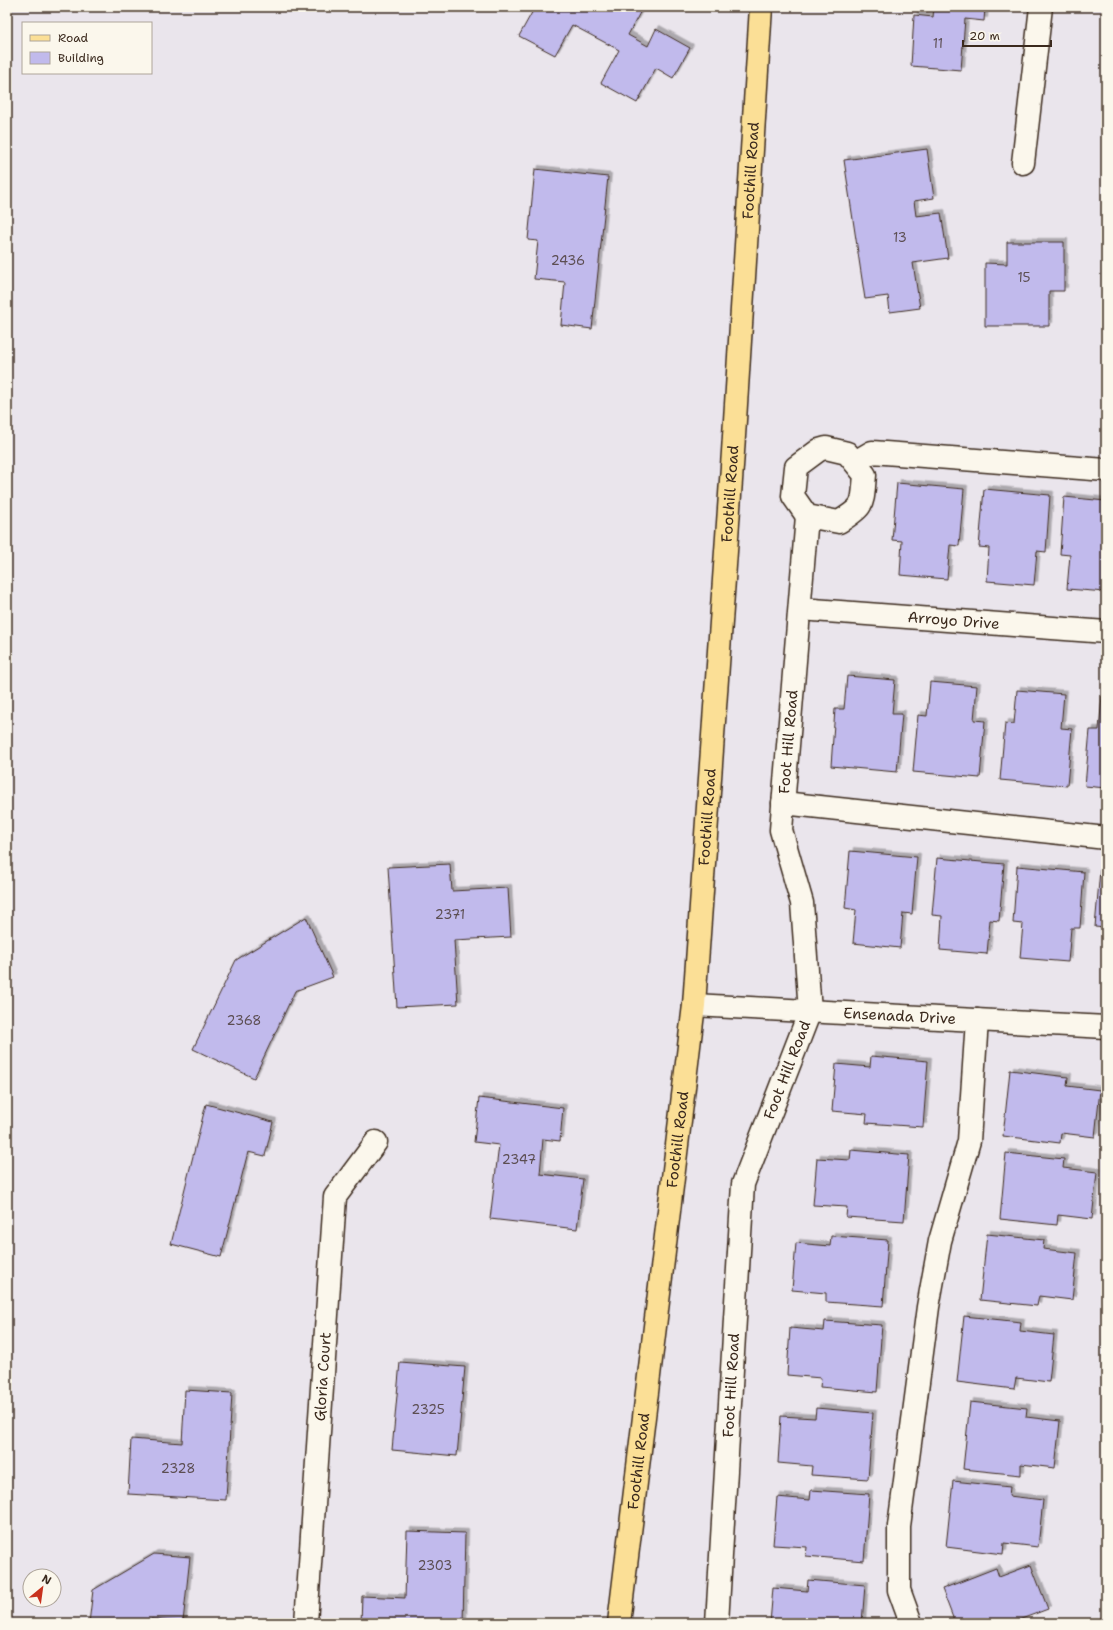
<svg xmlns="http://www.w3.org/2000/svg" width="1113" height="1630" font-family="'Shantell Sans',sans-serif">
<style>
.building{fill:#c1baec;stroke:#3b2a1e;filter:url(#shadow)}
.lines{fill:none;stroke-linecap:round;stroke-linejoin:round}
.minor-casing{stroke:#3b2a1e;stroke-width:25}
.major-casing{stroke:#3b2a1e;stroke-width:25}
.minor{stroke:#fbf7ec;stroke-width:22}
.major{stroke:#fbdf96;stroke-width:22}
.labels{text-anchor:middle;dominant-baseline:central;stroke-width:3;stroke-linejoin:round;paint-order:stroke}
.number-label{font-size:13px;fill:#5c4e52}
.street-label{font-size:15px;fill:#3b2a1e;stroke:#fbf7ec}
</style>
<defs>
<filter id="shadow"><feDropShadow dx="3.5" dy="-3.5" stdDeviation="0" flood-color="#0004"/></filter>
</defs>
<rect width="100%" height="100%" fill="#eae5ec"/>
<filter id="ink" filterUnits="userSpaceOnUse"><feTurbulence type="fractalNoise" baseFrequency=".025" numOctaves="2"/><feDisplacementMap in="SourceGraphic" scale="8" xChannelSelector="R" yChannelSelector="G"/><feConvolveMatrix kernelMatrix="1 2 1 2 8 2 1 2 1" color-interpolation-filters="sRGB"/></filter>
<g filter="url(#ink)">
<g class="building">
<polygon points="535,7 643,7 628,35 648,46 656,29 690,48 673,78 656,68 637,103 601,83 619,50 572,25 555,55 519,36"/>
<polygon points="934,7 985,7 984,21 965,19 961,70 911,66 914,15 933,17"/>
<polygon points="927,149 934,198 914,201 916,216 941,213 948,258 913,263 920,308 890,312 888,296 865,299 844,160"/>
<polygon points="535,169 608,177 592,329 561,325 565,282 534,279 538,241 528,240"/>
<polygon points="1007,242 1064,242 1064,291 1049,291 1049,326 985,326 985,263 1007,264"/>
<polygon points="897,483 964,489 959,546 950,545 947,579 900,575 902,541 892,540"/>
<polygon points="984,489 1050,495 1046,552 1037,551 1034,585 987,581 989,548 979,547"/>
<polygon points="1064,497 1106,501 1106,592 1067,589 1070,555 1060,554"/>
<polygon points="847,676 895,680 892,714 902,714 897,772 831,766 835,709 844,709"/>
<polygon points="930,682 977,686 974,720 985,721 980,778 913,772 918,715 927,716"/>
<polygon points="1017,690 1064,694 1061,728 1072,729 1067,786 1000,780 1005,723 1014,724"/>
<polygon points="1102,696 1106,697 1106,788 1085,786 1090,730 1099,730"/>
<polygon points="850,851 917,857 912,914 903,913 900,948 853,943 856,910 845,908"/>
<polygon points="937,858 1004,864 999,921 990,920 987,954 940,950 942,916 932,915"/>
<polygon points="450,864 452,891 508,888 511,937 454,940 458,1004 397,1007 388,867"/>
<polygon points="1017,866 1084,872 1080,928 1071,928 1068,962 1020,958 1023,924 1013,923"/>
<polygon points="1100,870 1106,870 1106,962 1103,961 1105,928 1095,927"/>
<polygon points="306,917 333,977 295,991 254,1078 193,1049 236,960"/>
<polygon points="871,1056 928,1061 923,1127 866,1123 867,1114 832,1111 836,1064 870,1067"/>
<polygon points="1010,1070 1068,1077 1067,1086 1100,1090 1095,1137 1061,1133 1060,1143 1003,1136"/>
<polygon points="479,1098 563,1108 560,1141 543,1139 540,1174 583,1179 577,1229 490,1219 499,1145 474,1142"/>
<polygon points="206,1104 273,1122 265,1156 248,1152 221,1257 171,1244"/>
<polygon points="851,1150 909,1155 904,1221 846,1217 847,1207 813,1205 817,1158 850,1160"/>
<polygon points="1006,1153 1064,1159 1063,1168 1097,1172 1092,1219 1058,1215 1057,1225 1000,1219"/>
<polygon points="987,1234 1044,1240 1043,1249 1077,1253 1072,1300 1039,1296 1037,1306 980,1300"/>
<polygon points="831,1236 888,1240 883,1306 826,1302 826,1293 792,1290 796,1243 830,1246"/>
<polygon points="964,1316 1021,1322 1020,1331 1054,1335 1049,1382 1016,1378 1014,1389 957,1382"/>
<polygon points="825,1321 882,1325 877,1392 820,1387 821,1378 787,1375 790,1328 824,1331"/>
<polygon points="400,1362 465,1367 457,1456 392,1450"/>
<polygon points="185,1390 232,1393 226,1500 128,1494 131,1439 182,1443"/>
<polygon points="970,1402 1027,1408 1026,1417 1060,1421 1055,1468 1021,1464 1021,1475 963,1469"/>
<polygon points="816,1408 873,1413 868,1479 811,1475 812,1466 778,1463 781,1416 815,1418"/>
<polygon points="953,1481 1010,1487 1009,1496 1043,1500 1038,1547 1004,1543 1003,1554 946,1547"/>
<polygon points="811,1490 869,1494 864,1561 806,1556 807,1547 773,1545 777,1497 810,1500"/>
<polygon points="407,1531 465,1533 463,1623 361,1623 362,1596 405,1598"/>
<polygon points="154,1554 190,1557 183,1622 151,1619 151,1623 89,1623 93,1590"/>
<polygon points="1031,1565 1048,1609 1016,1621 1017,1623 955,1623 942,1589 996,1568 999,1577"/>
<polygon points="808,1580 865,1585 862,1623 770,1623 773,1588 807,1591"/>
</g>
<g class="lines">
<g class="minor-casing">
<g id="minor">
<polyline points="1023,163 1041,7"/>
<path d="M 826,448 L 847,453 L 865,475 C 862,505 866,505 839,522 L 807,516 L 793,496 L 796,467 L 819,450 Z"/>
<polyline points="855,462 872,452 1106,470"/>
<path id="s1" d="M 800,609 L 1106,632"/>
<polyline points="783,803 1106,838"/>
<path id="s2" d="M 694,1005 L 1106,1027"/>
<path id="s3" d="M 306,1623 L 335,1197 L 376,1142"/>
<path id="s4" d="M 717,1623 L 743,1184 L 810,1011 L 802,903 L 781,830 L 807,516"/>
<polyline points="911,1623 899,1590 899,1526 928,1307 940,1241 969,1141 977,1020"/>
</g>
</g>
<g class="major-casing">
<g id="major">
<path id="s5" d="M 619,1623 L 694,1005 L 733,452 L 761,7"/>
</g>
</g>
<use href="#minor" class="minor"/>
<use href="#major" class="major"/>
</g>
</g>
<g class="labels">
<g class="number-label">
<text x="938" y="43">11</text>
<text x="900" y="237">13</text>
<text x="568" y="260">2436</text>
<text x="1024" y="277">15</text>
<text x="450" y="914">2371</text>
<text x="244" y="1020">2368</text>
<text x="519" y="1159">2347</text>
<text x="428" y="1409">2325</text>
<text x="178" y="1468">2328</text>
<text x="435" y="1565">2303</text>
</g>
<g class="street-label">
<text stroke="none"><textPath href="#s5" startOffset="1459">Foothill Road</textPath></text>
<text stroke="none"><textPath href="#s5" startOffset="1135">Foothill Road</textPath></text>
<text stroke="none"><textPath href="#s1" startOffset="154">Arroyo Drive</textPath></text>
<text stroke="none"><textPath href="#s4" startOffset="898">Foot Hill Road</textPath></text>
<text stroke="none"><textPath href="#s5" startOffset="811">Foothill Road</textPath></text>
<text stroke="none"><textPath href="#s2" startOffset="206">Ensenada Drive</textPath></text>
<text stroke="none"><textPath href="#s4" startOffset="562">Foot Hill Road</textPath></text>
<text stroke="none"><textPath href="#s5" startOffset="487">Foothill Road</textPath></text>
<text stroke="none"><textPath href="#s3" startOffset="247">Gloria Court</textPath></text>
<text stroke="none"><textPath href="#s4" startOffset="238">Foot Hill Road</textPath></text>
<text stroke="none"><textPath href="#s5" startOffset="163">Foothill Road</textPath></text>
</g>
</g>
<rect width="1113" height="1630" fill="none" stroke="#fbf7ec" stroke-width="24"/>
<rect x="12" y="12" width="1089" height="1606" fill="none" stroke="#3b2a1e" stroke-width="1.5" filter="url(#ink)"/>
<rect x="22" y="22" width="130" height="52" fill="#fbf7ec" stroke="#aea59a"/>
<rect x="30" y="35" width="20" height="6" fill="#fbdf96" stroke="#aea59a"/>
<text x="58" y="42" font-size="12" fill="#3b2a1e">Road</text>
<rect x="30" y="52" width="20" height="12" fill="#c1baec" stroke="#aea59a"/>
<text x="58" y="62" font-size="12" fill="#3b2a1e">Building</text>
<g transform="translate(42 1588) rotate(29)"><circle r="19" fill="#fbf7ec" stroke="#aea59a"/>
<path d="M0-3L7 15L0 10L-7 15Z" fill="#c8321e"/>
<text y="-6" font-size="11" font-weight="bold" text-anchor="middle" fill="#3b2a1e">N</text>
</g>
<path d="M963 40v6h88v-6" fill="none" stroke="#3b2a1e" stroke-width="2"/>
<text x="969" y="40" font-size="12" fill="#3b2a1e" stroke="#fbf7ec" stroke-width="3" paint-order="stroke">20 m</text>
</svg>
